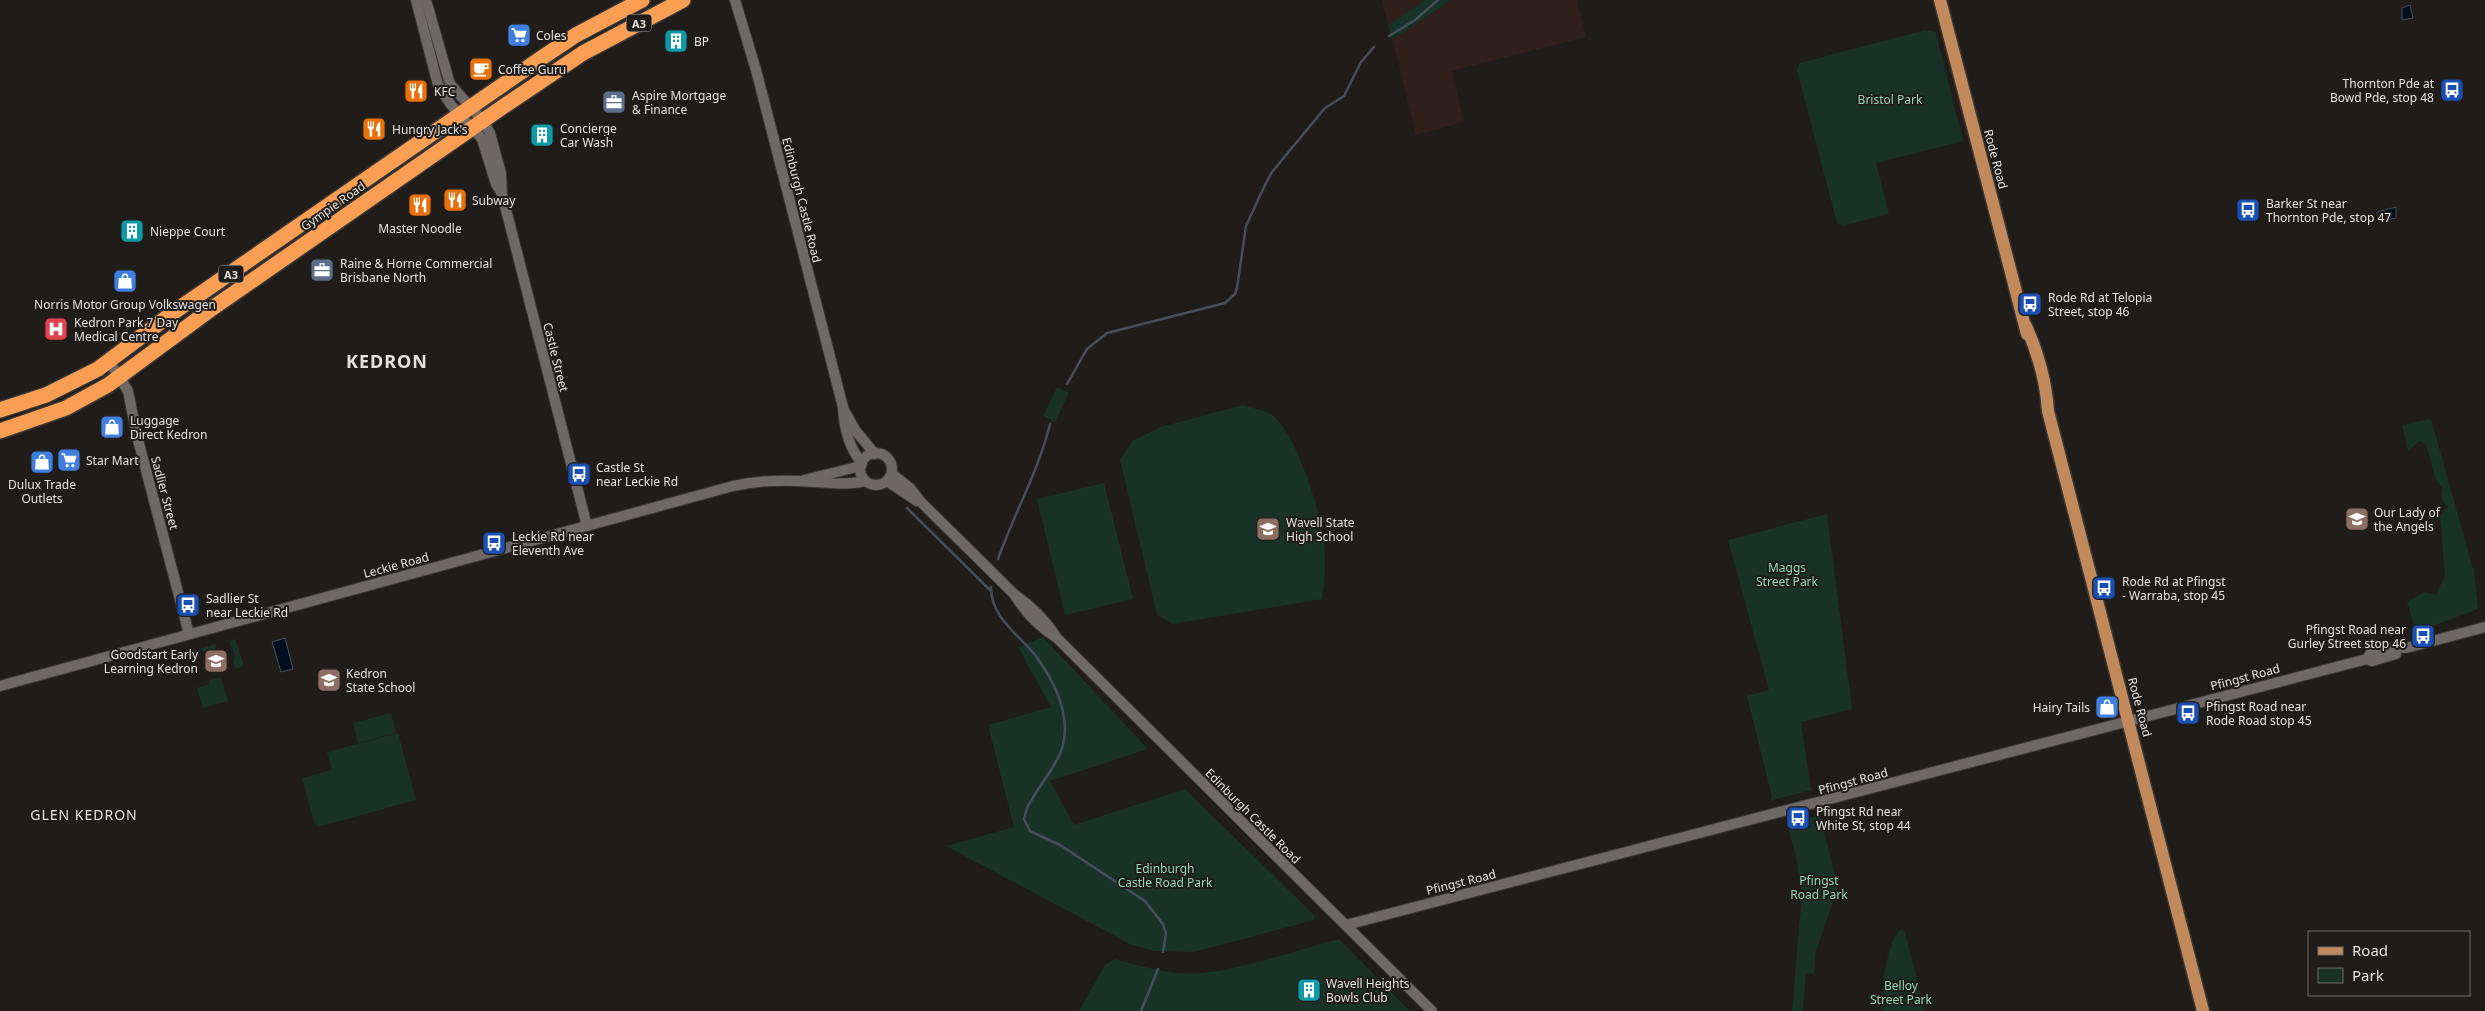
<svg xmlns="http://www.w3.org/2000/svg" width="2485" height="1011" font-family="'Noto Sans',sans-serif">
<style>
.industrial{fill:#311f1b}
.green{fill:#193227}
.water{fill:#000f1f;stroke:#454e59}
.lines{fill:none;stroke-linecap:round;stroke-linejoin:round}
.stream{stroke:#454e59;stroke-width:2.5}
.minor-casing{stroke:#3a3735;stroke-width:12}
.major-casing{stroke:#3a3735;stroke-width:15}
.highway-casing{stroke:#3a3735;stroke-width:18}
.minor{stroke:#6e6966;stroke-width:10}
.major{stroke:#c2895b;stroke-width:12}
.highway{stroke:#fa9e54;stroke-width:15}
.labels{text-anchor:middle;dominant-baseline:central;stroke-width:4;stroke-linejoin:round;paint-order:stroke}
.shield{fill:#201c19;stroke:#aaa7a4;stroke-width:1}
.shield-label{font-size:11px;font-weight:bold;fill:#e5e2e0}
.poi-label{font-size:12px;fill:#e5e2e0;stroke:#201c19;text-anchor:start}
.park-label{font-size:12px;fill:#91d7b6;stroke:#201c19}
.street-label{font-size:12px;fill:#e5e2e0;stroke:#201c19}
.neighbourhood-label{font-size:14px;letter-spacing:1px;fill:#e5e2e0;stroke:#201c19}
.district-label{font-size:18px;font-weight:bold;letter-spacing:1px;fill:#e5e2e0;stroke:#201c19}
</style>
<rect width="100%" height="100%" fill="#201c19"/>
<g class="industrial">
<polygon points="1382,0 1425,0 1388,25"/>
<polygon points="1451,0 1577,0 1586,37 1452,71 1464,122 1416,135 1392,38 1402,34"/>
</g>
<g class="green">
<polygon points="1425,0 1451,0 1402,34 1392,38 1388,25"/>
<polygon points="1925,30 1935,32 1937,37 1963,141 1876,163 1889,214 1843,226 1837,223 1797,70 1800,63"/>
<polygon points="1057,387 1069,393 1055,422 1043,416"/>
<path d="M 1243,405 C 1251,408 1265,410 1272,415 C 1295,432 1317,502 1322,530 C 1327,553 1325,577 1322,599 L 1173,624 L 1157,615 L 1120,460 L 1132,441 L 1161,427 Z"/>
<path d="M 2431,419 L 2474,572 L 2478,609 L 2416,632 L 2407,602 L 2424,592 L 2436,595 L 2445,576 L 2440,516 L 2448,507 C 2441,501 2440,497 2442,488 L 2436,480 L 2426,444 L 2419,441 L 2408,451 L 2402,425 Z"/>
<polygon points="1104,483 1133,599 1065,615 1037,499"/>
<polygon points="1827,514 1852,709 1801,722 1811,790 1770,801 1772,797 1747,696 1769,690 1728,540"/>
<polygon points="1043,637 1148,749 1050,781 1074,825 1185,789 1315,916 1314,920 1194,952 1154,951 1130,944 946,846 1014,827 988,725 1051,707 1018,647"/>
<polygon points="235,639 244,666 236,669 233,662 235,656 229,641"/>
<polygon points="215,644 219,658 207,659 205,651 202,652 201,649"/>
<polygon points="221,677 228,701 203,708 197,688 209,684 208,681"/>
<polygon points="391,713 396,733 358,743 353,723"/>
<polygon points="398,733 416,800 318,827 314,822 302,778 332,770 327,752"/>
<polygon points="1820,815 1838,887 1816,951 1814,974 1806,973 1803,1011 1792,1011 1802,894 1796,856 1787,824"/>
<path d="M 1903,929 L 1906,936 L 1925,1011 L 1881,1011 C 1882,994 1886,935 1903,929 Z"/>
<path d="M 1339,939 L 1410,1011 L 1079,1011 L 1105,965 L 1115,959 C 1136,965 1157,971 1178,973 C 1220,978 1296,950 1339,939 Z"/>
</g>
<g class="water">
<polygon points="2410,5 2413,18 2402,20 2402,8"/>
<polygon points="2396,207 2396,218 2380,221 2377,212"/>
<polygon points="285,638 293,669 281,672 272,642"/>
</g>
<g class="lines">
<g class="stream">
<polyline points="1389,36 1415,20 1438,0"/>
<polyline points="1067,384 1087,349 1107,333 1225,303 1235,294 1237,288 1246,226 1265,185 1272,172 1325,108 1344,96 1361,62 1374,47"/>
<polyline points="907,508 991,591"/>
<path d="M 998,559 C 1014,514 1039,470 1050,424"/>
<path d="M 991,587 C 991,620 1021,635 1038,659 C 1055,683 1070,715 1063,745 C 1059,763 1036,789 1027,808 L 1024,819 L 1030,831 L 1060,845 L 1145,901 L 1163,924 L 1166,934 L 1163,952"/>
<polyline points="1141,1011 1158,969"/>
</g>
<g class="minor-casing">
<g id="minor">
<polyline points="416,0 438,85 451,105 482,139 496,184 502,194 587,526"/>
<polyline points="426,0 450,84 483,121 490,133 501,173 502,194"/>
<path d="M 735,0 L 756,70 L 843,407 C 844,427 848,447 862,463"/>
<polyline points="109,361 128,391 137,436 189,634"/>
<polyline points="844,410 855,430 875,454"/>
<circle cx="876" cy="469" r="16"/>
<path d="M 892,474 L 910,488 L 921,502 L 1014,594 C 1031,606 1044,618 1055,635"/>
<polyline points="804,480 861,466"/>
<polyline points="887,481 917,501"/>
<path d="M 1014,594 C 1026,613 1038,626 1057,638 L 1432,1011"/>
<polyline points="2367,659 2372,661 2396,654"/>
<path d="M 0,686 L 733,486 C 755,481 777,480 799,481 C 821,482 843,486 865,481"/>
<polyline points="1346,925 2367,659 2370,654 2399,647 2406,648 2485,627"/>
</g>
</g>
<g class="major-casing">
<g id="major">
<polyline points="1940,0 2027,334"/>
<path d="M 2026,326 C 2038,353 2046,381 2048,411 L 2203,1011"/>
</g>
</g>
<g class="highway-casing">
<g id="highway">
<polyline points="0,410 46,395 98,369 174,312 543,57 576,35 642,0"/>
<polyline points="0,431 66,408 108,385 214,307 507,104 583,53 683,0"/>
</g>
</g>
<use href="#minor" class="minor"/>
<use href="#major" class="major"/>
<use href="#highway" class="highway"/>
</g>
<defs>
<g id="supermarket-square" transform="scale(1.25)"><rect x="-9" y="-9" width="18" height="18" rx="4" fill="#3f7fe0" stroke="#201c19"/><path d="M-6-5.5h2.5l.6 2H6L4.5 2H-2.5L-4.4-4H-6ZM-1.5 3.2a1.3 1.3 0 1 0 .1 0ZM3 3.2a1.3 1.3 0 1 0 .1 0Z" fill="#fff"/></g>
<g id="building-square" transform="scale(1.25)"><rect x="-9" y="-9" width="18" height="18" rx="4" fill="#0f9aa8" stroke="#201c19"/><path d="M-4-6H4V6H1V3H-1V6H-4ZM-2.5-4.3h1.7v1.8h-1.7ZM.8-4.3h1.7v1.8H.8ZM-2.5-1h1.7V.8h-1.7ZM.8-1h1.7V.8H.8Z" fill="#fff"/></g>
<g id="cafe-square" transform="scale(1.25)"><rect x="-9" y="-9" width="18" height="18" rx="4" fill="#e8710a" stroke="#201c19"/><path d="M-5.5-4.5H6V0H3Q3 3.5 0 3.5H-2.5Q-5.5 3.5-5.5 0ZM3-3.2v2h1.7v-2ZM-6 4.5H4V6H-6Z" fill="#fff"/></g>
<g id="bus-square" transform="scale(1.25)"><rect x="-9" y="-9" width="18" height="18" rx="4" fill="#1a4fb4" stroke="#201c19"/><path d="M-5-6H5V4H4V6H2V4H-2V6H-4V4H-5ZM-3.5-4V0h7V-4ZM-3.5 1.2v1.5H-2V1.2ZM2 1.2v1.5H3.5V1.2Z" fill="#fff"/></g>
<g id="restaurant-square" transform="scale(1.25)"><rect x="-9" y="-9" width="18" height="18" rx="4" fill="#e8710a" stroke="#201c19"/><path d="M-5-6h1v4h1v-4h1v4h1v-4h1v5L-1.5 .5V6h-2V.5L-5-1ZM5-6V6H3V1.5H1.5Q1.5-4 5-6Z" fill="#fff"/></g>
<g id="office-square" transform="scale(1.25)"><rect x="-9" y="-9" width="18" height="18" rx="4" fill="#5c6f8a" stroke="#201c19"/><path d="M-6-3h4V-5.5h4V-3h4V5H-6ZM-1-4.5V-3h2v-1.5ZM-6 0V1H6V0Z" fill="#fff"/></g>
<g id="shop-square" transform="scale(1.25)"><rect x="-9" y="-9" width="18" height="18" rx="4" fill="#3f7fe0" stroke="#201c19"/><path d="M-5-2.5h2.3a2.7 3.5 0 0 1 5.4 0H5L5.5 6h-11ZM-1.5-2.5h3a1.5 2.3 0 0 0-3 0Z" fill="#fff"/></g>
<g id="hospital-square" transform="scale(1.25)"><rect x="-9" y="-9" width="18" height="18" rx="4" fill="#e0444e" stroke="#201c19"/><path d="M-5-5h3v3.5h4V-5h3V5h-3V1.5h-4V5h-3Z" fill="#fff"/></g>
<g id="school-square" transform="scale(1.25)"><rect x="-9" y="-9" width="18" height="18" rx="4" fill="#8d6e63" stroke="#201c19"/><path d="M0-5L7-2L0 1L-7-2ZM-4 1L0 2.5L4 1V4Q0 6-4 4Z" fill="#fff"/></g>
</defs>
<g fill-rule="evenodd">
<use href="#supermarket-square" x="519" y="35"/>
<use href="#building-square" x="676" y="41"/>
<use href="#cafe-square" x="481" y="69"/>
<use href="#bus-square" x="2452" y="90"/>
<use href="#restaurant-square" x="416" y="91"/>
<use href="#office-square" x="614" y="102"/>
<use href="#restaurant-square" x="374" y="129"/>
<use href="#building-square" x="542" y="135"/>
<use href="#restaurant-square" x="455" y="200"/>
<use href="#restaurant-square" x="420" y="205"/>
<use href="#bus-square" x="2248" y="210"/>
<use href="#building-square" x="132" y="231"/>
<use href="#office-square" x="322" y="270"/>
<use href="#shop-square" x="125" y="281"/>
<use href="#bus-square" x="2030" y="304"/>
<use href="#hospital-square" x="56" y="329"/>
<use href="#shop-square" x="112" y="427"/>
<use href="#supermarket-square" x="69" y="460"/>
<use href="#shop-square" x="42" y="462"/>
<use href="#bus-square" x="579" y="474"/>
<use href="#school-square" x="2357" y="519"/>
<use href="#school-square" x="1268" y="529"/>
<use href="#bus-square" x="494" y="543"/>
<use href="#bus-square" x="2104" y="588"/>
<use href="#bus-square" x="188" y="605"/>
<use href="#bus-square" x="2423" y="636"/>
<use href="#school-square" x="216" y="661"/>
<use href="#school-square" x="329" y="680"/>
<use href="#shop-square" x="2107" y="707"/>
<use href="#bus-square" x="2188" y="713"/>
<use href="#bus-square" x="1798" y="818"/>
<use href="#building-square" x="1309" y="990"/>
</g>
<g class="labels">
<g class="shield">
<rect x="626.5" y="14.5" width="25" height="17" rx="4"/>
<rect x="218.5" y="265.5" width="25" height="17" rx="4"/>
</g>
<g class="shield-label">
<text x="639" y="23">A3</text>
<text x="231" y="274">A3</text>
</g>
<g class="poi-label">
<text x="536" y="35">Coles</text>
<text x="694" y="41">BP</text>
<text x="498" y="69">Coffee Guru</text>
<text x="2434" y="83" text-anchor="end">Thornton Pde at<tspan x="2434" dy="14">Bowd Pde, stop 48</tspan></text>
<text x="434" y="91">KFC</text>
<text x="632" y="95">Aspire Mortgage<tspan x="632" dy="14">&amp; Finance</tspan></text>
<text x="560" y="128">Concierge<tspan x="560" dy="14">Car Wash</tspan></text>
<text x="392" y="129">Hungry Jack's</text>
<text x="472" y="200">Subway</text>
<text x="2266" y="203">Barker St near<tspan x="2266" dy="14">Thornton Pde, stop 47</tspan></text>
<text x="420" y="228" text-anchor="middle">Master Noodle</text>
<text x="150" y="231">Nieppe Court</text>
<text x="340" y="263">Raine &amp; Horne Commercial<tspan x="340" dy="14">Brisbane North</tspan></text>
<text x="2048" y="297">Rode Rd at Telopia<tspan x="2048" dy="14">Street, stop 46</tspan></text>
<text x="125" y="304" text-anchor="middle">Norris Motor Group Volkswagen</text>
<text x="74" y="322">Kedron Park 7 Day<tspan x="74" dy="14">Medical Centre</tspan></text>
<text x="130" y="420">Luggage<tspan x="130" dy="14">Direct Kedron</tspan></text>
<text x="86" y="460">Star Mart</text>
<text x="596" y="467">Castle St<tspan x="596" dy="14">near Leckie Rd</tspan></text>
<text x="42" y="484" text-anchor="middle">Dulux Trade<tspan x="42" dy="14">Outlets</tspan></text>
<text x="2374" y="512">Our Lady of<tspan x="2374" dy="14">the Angels</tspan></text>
<text x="1286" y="522">Wavell State<tspan x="1286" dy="14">High School</tspan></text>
<text x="512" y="536">Leckie Rd near<tspan x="512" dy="14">Eleventh Ave</tspan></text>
<text x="2122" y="581">Rode Rd at Pfingst<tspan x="2122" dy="14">- Warraba, stop 45</tspan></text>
<text x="206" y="598">Sadlier St<tspan x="206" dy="14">near Leckie Rd</tspan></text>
<text x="2406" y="629" text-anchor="end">Pfingst Road near<tspan x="2406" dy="14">Gurley Street stop 46</tspan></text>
<text x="198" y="654" text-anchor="end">Goodstart Early<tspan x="198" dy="14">Learning Kedron</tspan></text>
<text x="346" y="673">Kedron<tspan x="346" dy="14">State School</tspan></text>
<text x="2206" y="706">Pfingst Road near<tspan x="2206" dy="14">Rode Road stop 45</tspan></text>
<text x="2090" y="707" text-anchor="end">Hairy Tails</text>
<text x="1816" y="811">Pfingst Rd near<tspan x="1816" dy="14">White St, stop 44</tspan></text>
<text x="1326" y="983">Wavell Heights<tspan x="1326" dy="14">Bowls Club</tspan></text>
</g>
<g class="park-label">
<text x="1890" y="99">Bristol Park</text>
<text x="1787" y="567">Maggs<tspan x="1787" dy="14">Street Park</tspan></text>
<text x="1165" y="868">Edinburgh<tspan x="1165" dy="14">Castle Road Park</tspan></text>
<text x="1819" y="880">Pfingst<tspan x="1819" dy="14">Road Park</tspan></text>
<text x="1901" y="985">Belloy<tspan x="1901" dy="14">Street Park</tspan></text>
</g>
<g class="street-label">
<text transform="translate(1996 159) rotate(75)">Rode Road</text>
<text transform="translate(802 200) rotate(76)">Edinburgh Castle Road</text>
<text transform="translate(333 206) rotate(-35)">Gympie Road</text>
<text transform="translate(556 357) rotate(76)">Castle Street</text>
<text transform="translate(165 493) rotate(75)">Sadlier Street</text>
<text transform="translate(396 565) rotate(-15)">Leckie Road</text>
<text transform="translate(2245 677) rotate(-15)">Pfingst Road</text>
<text transform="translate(2140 707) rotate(75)">Rode Road</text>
<text transform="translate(1853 781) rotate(-15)">Pfingst Road</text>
<text transform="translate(1253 816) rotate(45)">Edinburgh Castle Road</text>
<text transform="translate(1461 882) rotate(-14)">Pfingst Road</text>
</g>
<g class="neighbourhood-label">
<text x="84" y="814">GLEN KEDRON</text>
</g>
<g class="district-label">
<text x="387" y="361">KEDRON</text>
</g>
</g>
<rect x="2308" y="931" width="162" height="65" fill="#201c19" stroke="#6f6b69"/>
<rect x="2318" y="947" width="25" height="8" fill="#c2895b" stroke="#6f6b69"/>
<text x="2352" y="956" font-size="15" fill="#e5e2e0">Road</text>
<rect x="2318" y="968" width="25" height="15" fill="#193227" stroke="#6f6b69"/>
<text x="2352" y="981" font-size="15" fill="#e5e2e0">Park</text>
</svg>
